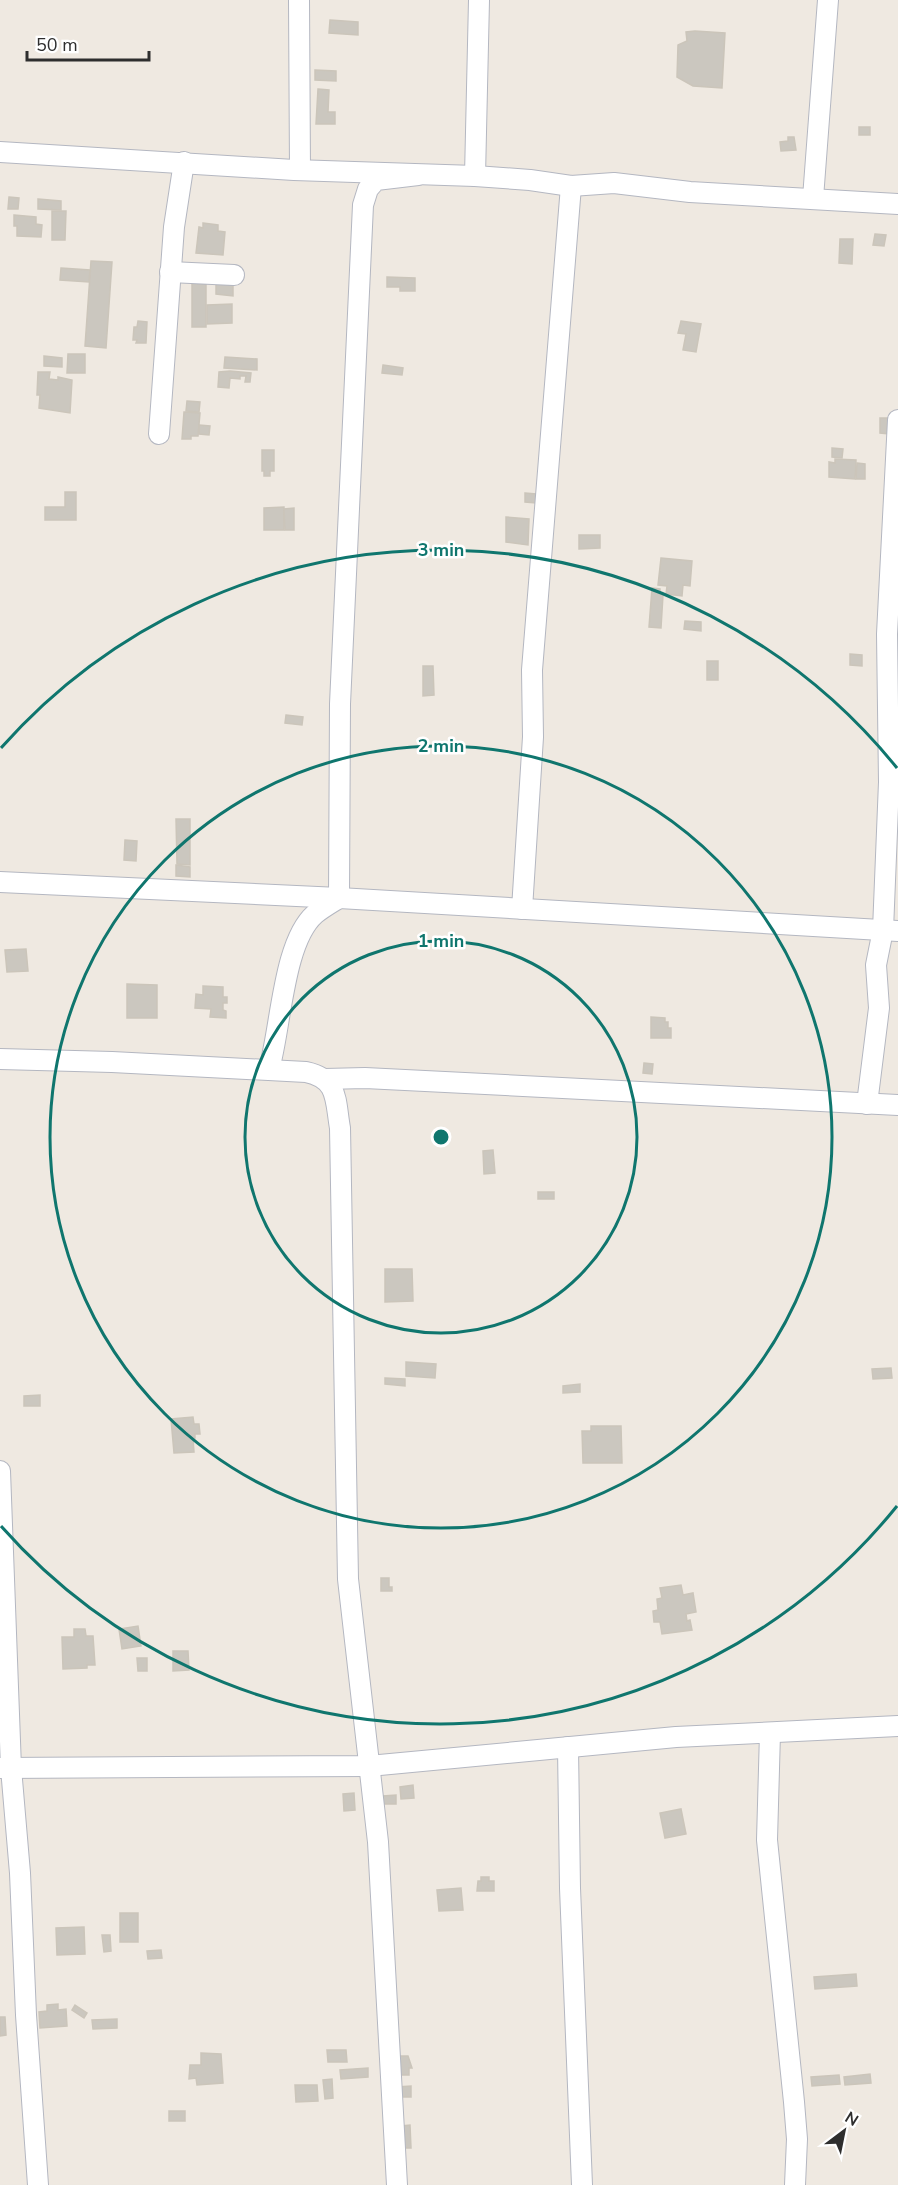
<svg xmlns="http://www.w3.org/2000/svg" width="898" height="2185" font-family="'Nunito Sans',sans-serif">
<style>
.building{fill:#cbc7bf;stroke:#cbc5ba;stroke-width:1.5}
.lines{fill:none;stroke-linecap:round;stroke-linejoin:round}
.minor-casing{stroke:#b4b7c1;stroke-width:22}
.minor{stroke:#fff;stroke-width:20}
.ring{fill:none;stroke:#0f766e;stroke-width:3}
.centre{fill:#0f766e;stroke:#fff;stroke-width:3}
.ring-label{font-size:18px;text-anchor:middle;font-weight:bold;fill:#0f766e;stroke:#fff;stroke-width:5;stroke-linejoin:round;paint-order:stroke}
</style>
<rect width="100%" height="100%" fill="#efe9e1"/>
<g class="building">
<polygon points="330,20 358,22 358,35 329,33"/>
<polygon points="695,31 725,33 722,88 693,86 677,77 678,45 687,41 686,32"/>
<polygon points="315,70 336,71 336,81 315,80"/>
<polygon points="318,89 329,90 328,112 335,112 335,124 316,124"/>
<rect x="859" y="127" width="11" height="8"/>
<polygon points="788,137 794,137 796,150 781,151 780,142 788,141"/>
<polygon points="9,197 19,198 18,209 8,209"/>
<polygon points="38,199 61,201 61,210 38,209"/>
<polygon points="52,211 66,211 65,240 52,240"/>
<polygon points="14,215 36,217 36,224 42,225 41,237 17,236 17,226 14,226"/>
<polygon points="203,223 218,225 218,231 225,232 223,255 196,253 199,227 203,228"/>
<polygon points="875,234 886,235 884,246 873,245"/>
<polygon points="840,239 853,239 852,264 839,263"/>
<polygon points="91,261 112,262 106,348 85,346"/>
<polygon points="61,268 90,270 89,282 60,280"/>
<polygon points="387,277 415,278 415,291 400,291 400,287 387,287"/>
<polygon points="216,282 233,283 233,296 216,294"/>
<polygon points="192,283 206,284 206,327 192,327"/>
<polygon points="232,304 232,323 207,324 207,305"/>
<polygon points="138,321 147,322 146,343 136,343 137,340 133,340 134,327 137,327"/>
<polygon points="681,321 701,324 696,352 683,350 686,334 678,333"/>
<polygon points="68,354 85,354 85,373 67,373"/>
<polygon points="44,356 62,358 62,367 44,366"/>
<polygon points="225,357 257,359 257,370 224,368"/>
<polygon points="383,365 403,368 402,375 382,373"/>
<polygon points="230,371 251,373 250,382 245,382 246,376 240,376 240,379 230,378 229,388 218,387 219,372"/>
<polygon points="38,372 50,372 49,379 58,380 58,377 72,380 70,413 39,408 40,395 37,395"/>
<polygon points="187,401 200,402 199,412 186,411"/>
<polygon points="184,412 200,413 198,436 191,436 191,439 182,439"/>
<polygon points="880,418 890,418 889,434 880,433"/>
<polygon points="199,425 210,426 209,435 199,434"/>
<polygon points="832,448 843,449 842,458 832,457"/>
<polygon points="262,450 274,450 274,471 270,471 270,476 264,476 264,471 262,471"/>
<polygon points="835,459 856,460 855,479 829,477 829,462 835,463"/>
<polygon points="857,463 865,464 865,479 856,479"/>
<polygon points="65,492 76,492 76,520 45,520 45,507 65,507"/>
<polygon points="525,493 536,494 536,503 525,502"/>
<polygon points="284,507 284,530 264,530 264,508"/>
<polygon points="294,508 294,530 285,530 284,509"/>
<polygon points="506,517 529,519 528,545 506,542"/>
<polygon points="579,535 600,535 600,548 579,549"/>
<polygon points="661,558 692,561 690,586 683,585 682,596 666,594 667,586 658,585"/>
<polygon points="652,588 660,589 660,594 663,595 661,628 649,627"/>
<polygon points="685,621 701,622 701,631 684,629"/>
<polygon points="850,654 862,655 862,666 850,665"/>
<rect x="707" y="661" width="11" height="19"/>
<polygon points="423,666 433,666 434,695 423,696"/>
<polygon points="286,715 303,717 302,725 285,723"/>
<polygon points="176,819 190,819 190,865 177,864"/>
<polygon points="125,840 137,841 136,861 124,860"/>
<polygon points="176,865 190,867 190,877 176,876"/>
<polygon points="26,949 28,971 7,972 5,950"/>
<polygon points="127,984 157,985 157,1018 127,1018"/>
<polygon points="203,986 223,987 223,997 227,997 227,1003 223,1003 223,1010 226,1011 226,1018 210,1017 211,1009 195,1008 196,994 203,995"/>
<polygon points="651,1017 665,1018 665,1022 668,1022 668,1028 671,1028 671,1038 651,1038"/>
<polygon points="644,1063 653,1064 652,1074 643,1073"/>
<polygon points="493,1150 495,1173 484,1174 483,1151"/>
<rect x="538" y="1192" width="16" height="7"/>
<polygon points="385,1269 412,1269 413,1301 385,1302"/>
<polygon points="406,1362 436,1364 435,1378 406,1376"/>
<polygon points="891,1368 892,1378 873,1379 872,1369"/>
<polygon points="385,1378 405,1379 405,1386 385,1384"/>
<polygon points="580,1384 580,1392 563,1393 563,1386"/>
<polygon points="40,1395 40,1406 24,1406 24,1396"/>
<polygon points="193,1417 194,1424 199,1424 200,1434 195,1434 195,1438 193,1439 194,1452 174,1453 171,1419"/>
<polygon points="591,1426 621,1426 622,1463 583,1463 582,1431 591,1431"/>
<polygon points="381,1578 389,1578 389,1587 392,1587 392,1591 381,1591"/>
<polygon points="681,1585 683,1595 693,1593 696,1612 686,1614 687,1621 690,1620 692,1630 662,1634 660,1622 654,1622 653,1611 658,1610 657,1599 662,1598 660,1588"/>
<polygon points="138,1626 141,1646 122,1649 119,1629"/>
<polygon points="74,1629 85,1629 86,1636 93,1636 95,1665 87,1665 87,1668 63,1669 62,1637 74,1637"/>
<polygon points="173,1651 188,1651 189,1670 173,1671"/>
<polygon points="137,1658 147,1658 147,1671 138,1671"/>
<polygon points="413,1785 414,1798 401,1799 400,1787"/>
<polygon points="354,1793 355,1810 344,1811 343,1794"/>
<polygon points="396,1795 396,1804 383,1804 383,1796"/>
<polygon points="681,1809 686,1834 665,1838 660,1813"/>
<polygon points="481,1877 489,1877 489,1881 494,1881 494,1891 477,1891 478,1881 481,1881"/>
<polygon points="461,1888 463,1910 439,1911 437,1890"/>
<rect x="120" y="1913" width="18" height="29"/>
<polygon points="84,1927 85,1954 57,1955 56,1928"/>
<polygon points="102,1935 110,1935 111,1951 104,1952"/>
<polygon points="161,1950 162,1958 148,1959 147,1951"/>
<polygon points="856,1974 857,1986 815,1989 814,1977"/>
<polygon points="58,2004 58,2010 66,2009 67,2026 40,2028 39,2012 47,2011 47,2005"/>
<polygon points="75,2005 87,2013 84,2018 72,2010"/>
<polygon points="0,2017 5,2017 6,2035 0,2036"/>
<polygon points="117,2019 117,2028 93,2029 92,2020"/>
<polygon points="327,2050 346,2050 347,2062 328,2062"/>
<polygon points="201,2053 221,2054 223,2083 197,2085 196,2078 189,2079 190,2065 201,2065"/>
<polygon points="398,2056 408,2056 412,2068 409,2068 409,2075 398,2075"/>
<polygon points="368,2068 368,2077 341,2079 340,2070"/>
<polygon points="870,2074 871,2083 845,2085 844,2077"/>
<polygon points="839,2075 840,2084 812,2086 811,2077"/>
<polygon points="332,2079 333,2098 325,2099 323,2080"/>
<polygon points="295,2085 317,2085 318,2101 296,2102"/>
<polygon points="411,2086 411,2097 398,2097 397,2087"/>
<rect x="169" y="2111" width="16" height="10"/>
<polygon points="410,2125 411,2148 402,2148 401,2126"/>
</g>
<g class="lines">
<g class="minor-casing">
<g id="minor">
<polyline points="299,0 300,170"/>
<polyline points="0,152 294,170 475,176 530,180 571,186 614,183 690,192 898,204"/>
<polyline points="475,176 479,0"/>
<polyline points="813,198 828,0"/>
<polyline points="170,272 234,275"/>
<polyline points="159,434 174,227 184,162"/>
<polyline points="0,882 339,898 898,931"/>
<polyline points="522,909 533,737 532,670 571,186"/>
<path d="M 0,1059 L 112,1062 L 306,1072 C 339,1079 335,1100 340,1128 L 348,1579 L 378,1842 L 397,2185"/>
<path d="M 269,1069 C 281,1028 283,942 315,914 C 322,908 331,903 339,898 L 340,704 L 363,205 L 368,189 L 376,180 L 418,175"/>
<polyline points="325,1079 365,1078 898,1105"/>
<polyline points="867,1104 879,1008 876,965 883,930 889,782 887,634 898,420"/>
<polyline points="0,1471 11,1768 20,1873 26,2015 38,2185"/>
<polyline points="770,1733 767,1840 794,2102 797,2139 795,2185"/>
<polyline points="568,1747 570,1888 582,2185"/>
<polyline points="0,1768 369,1766 676,1737 898,1726"/>
</g>
</g>
<use href="#minor" class="minor"/>
</g>
<g class="ring">
<circle cx="441" cy="1137" r="196"/>
<circle cx="441" cy="1137" r="391"/>
<path d="M897 1506A587 587 0 0 1 1 1526M1 748A587 587 0 0 1 897 768"/>
</g>
<circle cx="441" cy="1137" r="9" class="centre"/>
<g class="ring-label">
<text x="441" y="556">3 min</text>
<text x="441" y="752">2 min</text>
<text x="441" y="947">1 min</text>
</g>
<g transform="translate(844 2131) rotate(32)" stroke="#ffffff" stroke-width="4.5" paint-order="stroke">
<path d="M0-4.5L10 22L0 15L-10 22Z" fill="#2e2e2e"/>
<text y="-9" font-size="16" font-weight="bold" text-anchor="middle" fill="#2e2e2e">N</text>
</g>
<path d="M27 51v9h122v-9" fill="none" stroke="#2e2e2e" stroke-width="3"/>
<text x="36" y="51" font-size="18" fill="#2e2e2e" stroke="#ffffff" stroke-width="4.5" paint-order="stroke">50 m</text>
</svg>
